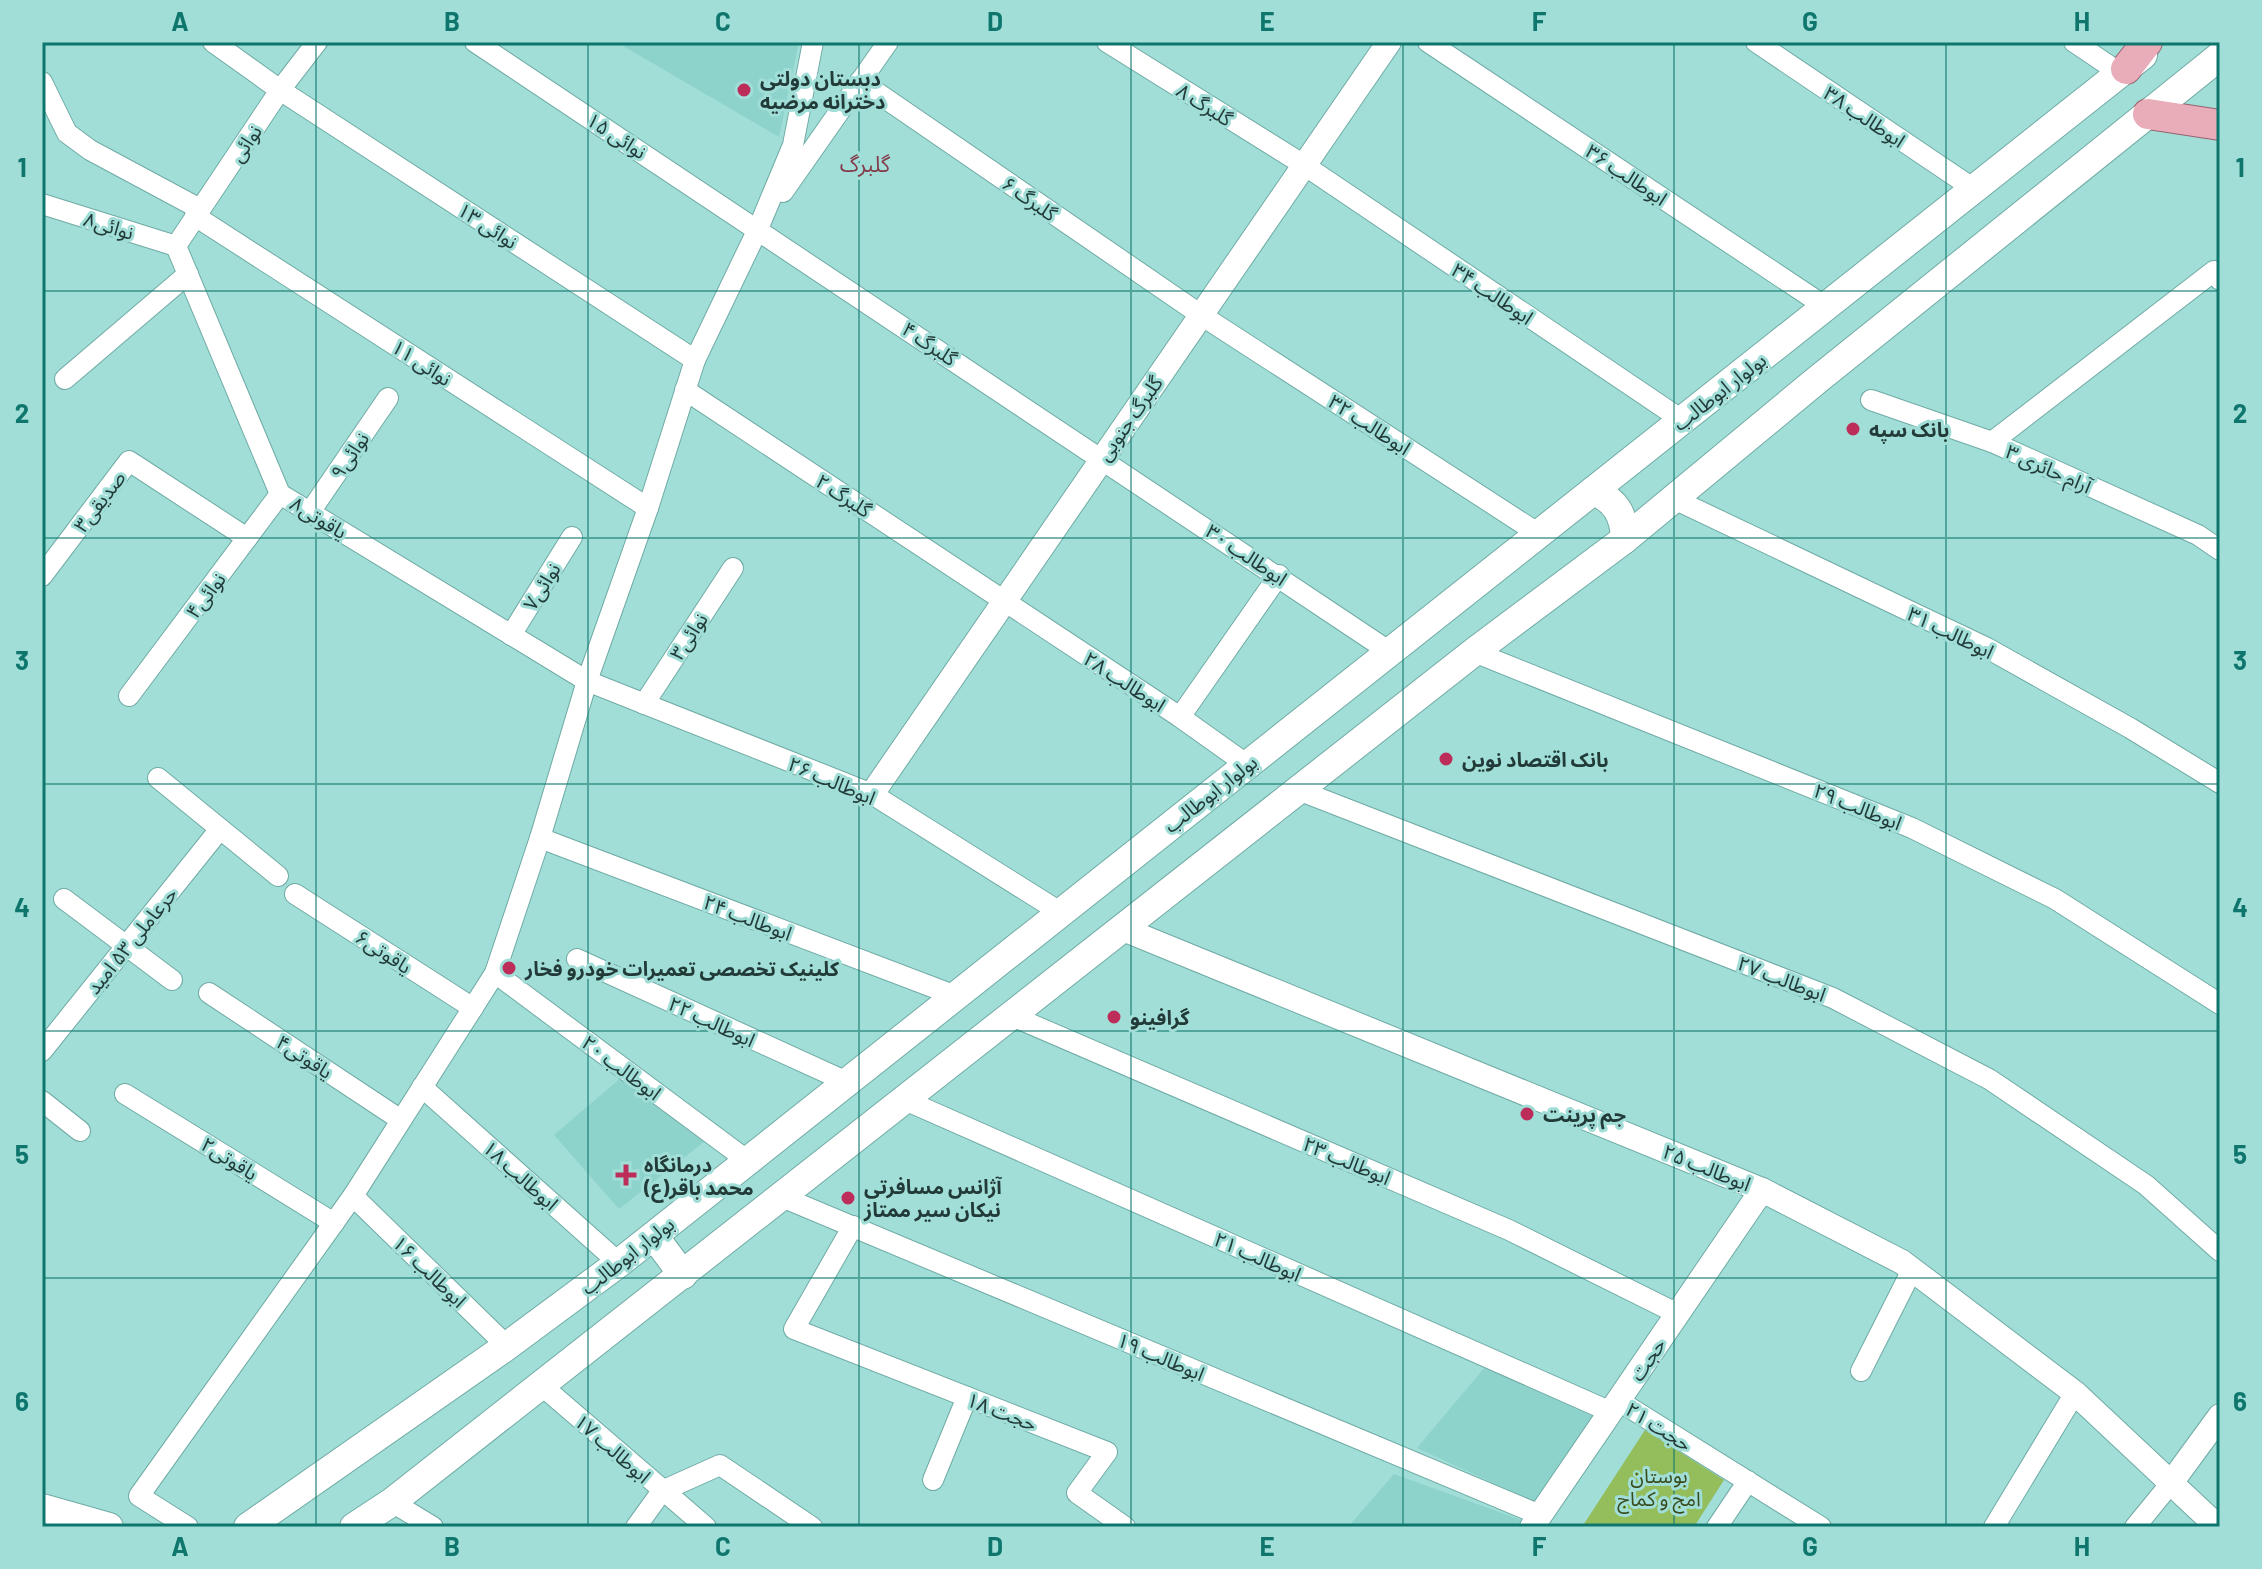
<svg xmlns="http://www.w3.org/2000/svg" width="2262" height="1569" font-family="Barlow,'Noto Sans Arabic',sans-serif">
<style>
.built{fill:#8dd3cb}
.green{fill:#94bd5b}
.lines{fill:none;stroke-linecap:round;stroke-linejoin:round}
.minor-casing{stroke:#70aba5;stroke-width:22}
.tertiary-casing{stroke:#70aba5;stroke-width:26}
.secondary-casing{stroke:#70aba5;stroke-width:30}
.primary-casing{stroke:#98626e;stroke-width:32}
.minor{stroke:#fff;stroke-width:20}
.tertiary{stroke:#fff;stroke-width:24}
.secondary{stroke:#fff;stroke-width:28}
.primary{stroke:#e8adb9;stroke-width:30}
.grid{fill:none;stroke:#0f766e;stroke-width:2;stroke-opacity:0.55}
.poi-dot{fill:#bc2d59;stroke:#a1ded7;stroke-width:3}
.labels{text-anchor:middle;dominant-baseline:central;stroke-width:6;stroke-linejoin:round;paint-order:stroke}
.poi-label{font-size:20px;font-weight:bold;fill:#223b38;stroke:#a1ded7;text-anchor:start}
.street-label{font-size:20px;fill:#223b38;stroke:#a1ded7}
.park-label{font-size:20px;fill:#394c1e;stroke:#a1ded7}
.neighbourhood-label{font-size:22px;fill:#843c4c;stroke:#a1ded7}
.neatline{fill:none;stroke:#0f766e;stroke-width:3}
.grid-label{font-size:26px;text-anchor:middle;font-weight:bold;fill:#0f766e}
</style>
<rect width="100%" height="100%" fill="#a1ded7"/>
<g class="built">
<polygon points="619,42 799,42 779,137 618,43"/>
<polygon points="622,1077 705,1141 619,1209 554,1135"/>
<polygon points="1485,1367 1598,1417 1534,1502 1417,1448"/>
<polygon points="1394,1474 1524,1521 1520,1527 1348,1527"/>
</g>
<polygon class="green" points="1645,1430 1724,1480 1694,1527 1582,1527"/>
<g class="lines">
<g class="minor-casing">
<g id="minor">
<polyline points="213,42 280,90 695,360"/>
<polyline points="475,42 1390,652"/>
<polyline points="1107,42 1304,165 1682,420"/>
<polyline points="1428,42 1826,307"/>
<polyline points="1756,42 1974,189"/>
<polyline points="2074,42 2120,73"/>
<polyline points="860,81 1201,315 1539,534"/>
<polyline points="42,82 67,133 90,150 200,209"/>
<polyline points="783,192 888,42"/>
<polyline points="42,204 176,246"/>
<polyline points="195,216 648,508"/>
<polyline points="176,246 280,494 587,681 872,794 1060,912"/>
<polyline points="176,246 280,90 317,42"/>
<polyline points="65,379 188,274"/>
<polyline points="685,390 1180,717 1246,764"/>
<polyline points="1871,400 1992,442 2198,535 2220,550"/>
<polyline points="1992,442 2214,271 2220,280"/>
<polyline points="1672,498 1987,648 2130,728 2220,783"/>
<polyline points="310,512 388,398"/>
<polyline points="42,576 129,461 247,538"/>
<polyline points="511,635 572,537"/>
<polyline points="1474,652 1912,828 2055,899 2220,1004"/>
<polyline points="129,696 280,494"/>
<polyline points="644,704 733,568"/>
<polyline points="1180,717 1279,575"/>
<polyline points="158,778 278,876"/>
<polyline points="1298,790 1833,998 1989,1079 2146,1185 2220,1251"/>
<polyline points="540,838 956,996"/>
<polyline points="295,894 473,1008"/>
<polyline points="64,899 172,980"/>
<polyline points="577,959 847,1082"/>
<polyline points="495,973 748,1161"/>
<polyline points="209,993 401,1120"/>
<polyline points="1012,1016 1509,1230 1678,1314"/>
<polyline points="42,1051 220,829"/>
<polyline points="422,1087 619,1263"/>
<polyline points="125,1094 334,1223"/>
<polyline points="905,1100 1611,1412"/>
<polyline points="42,1101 80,1131"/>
<polyline points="353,1196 507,1346"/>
<polyline points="782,1197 1540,1515"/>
<polyline points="853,1226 794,1329 1107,1452 1077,1493 1125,1527"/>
<polyline points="1861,1371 1912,1270"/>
<polyline points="541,1385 706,1527"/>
<polyline points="1619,1401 1821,1527"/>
<polyline points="933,1480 967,1397"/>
<polyline points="662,1491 720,1465 812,1527"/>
<polyline points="392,1502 433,1527"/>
<polyline points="188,1527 139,1496 353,1196 495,973 540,838 587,681 648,508 695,360 758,229 793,145 813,42"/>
<polyline points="636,1527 662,1491"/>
<polyline points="1717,1527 1748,1481"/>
<polyline points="1994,1527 2075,1393"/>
<polyline points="2135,1527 2171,1483"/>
</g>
</g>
<g class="tertiary-casing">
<g id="tertiary">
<polyline points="872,794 1389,42"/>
<polyline points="1123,929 1762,1190 1902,1262 2075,1393 2218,1527"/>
<polyline points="2171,1483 2220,1416"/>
<polyline points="1532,1527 1762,1190"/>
</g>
</g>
<g class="secondary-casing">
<g id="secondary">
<path d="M 1593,491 C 1616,500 1624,515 1625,539"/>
<polyline points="654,1236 683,1275"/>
<polyline points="42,1508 109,1527"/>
<polyline points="248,1527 507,1346 619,1263 2143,55"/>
<polyline points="354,1527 392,1502 1474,652 1625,539 1817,380 2220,56"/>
</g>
</g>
<g class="primary-casing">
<g id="primary">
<polyline points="2126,69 2147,42"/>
<polyline points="2148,114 2220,125"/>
</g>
</g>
<use href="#minor" class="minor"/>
<use href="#tertiary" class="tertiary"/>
<use href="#secondary" class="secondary"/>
<use href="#primary" class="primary"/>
</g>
<path class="grid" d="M 316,42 L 316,1527M 588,42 L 588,1527M 859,42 L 859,1527M 1131,42 L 1131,1527M 1403,42 L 1403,1527M 1674,42 L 1674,1527M 1946,42 L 1946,1527M 42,291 L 2220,291M 42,538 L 2220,538M 42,784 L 2220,784M 42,1031 L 2220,1031M 42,1278 L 2220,1278"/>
<g class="poi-dot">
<circle cx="744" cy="90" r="8"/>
<circle cx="1853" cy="429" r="8"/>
<circle cx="1446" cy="759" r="8"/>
<circle cx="509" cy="968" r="8"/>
<circle cx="1114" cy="1017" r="8"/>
<circle cx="1527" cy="1114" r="8"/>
<path d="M622 1163h8v8h8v8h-8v8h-8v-8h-8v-8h8z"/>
<circle cx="848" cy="1198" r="8"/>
</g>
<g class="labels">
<g class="poi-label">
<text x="760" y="78">دبستان دولتی<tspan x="760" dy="23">دخترانه مرضیه</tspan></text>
<text x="1869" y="429">بانک سپه</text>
<text x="1462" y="759">بانک اقتصاد نوین</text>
<text x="525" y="968">کلینیک تخصصی تعمیرات خودرو فخار</text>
<text x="1130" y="1017">گرافینو</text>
<text x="1543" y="1114">جم پرینت</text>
<text x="644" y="1164">درمانگاه<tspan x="644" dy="23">محمد باقر(ع)</tspan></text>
<text x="864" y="1186">آژانس مسافرتی<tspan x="864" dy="23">نیکان سیر ممتاز</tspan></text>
</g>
<g class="street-label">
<text transform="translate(1205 104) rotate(32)">گلبرگ ۸</text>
<text transform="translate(1865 116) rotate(34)">ابوطالب ۳۸</text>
<text transform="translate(617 135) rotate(33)">نوائی ۱۵</text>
<text transform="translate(245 143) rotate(-56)">نوائی</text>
<text transform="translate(1627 174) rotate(34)">ابوطالب ۳۶</text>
<text transform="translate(1030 198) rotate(35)">گلبرگ ۶</text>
<text transform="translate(109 225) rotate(17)">نوائی۸</text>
<text transform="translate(488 225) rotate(33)">نوائی ۱۳</text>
<text transform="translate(1493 293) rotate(34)">ابوطالب ۳۴</text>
<text transform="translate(930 343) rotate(34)">گلبرگ ۴</text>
<text transform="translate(422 362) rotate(33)">نوائی ۱۱</text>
<text transform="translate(1719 391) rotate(-38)">بولوار ابوطالب</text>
<text transform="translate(1129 418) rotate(-55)">گلبرگ جنوبی</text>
<text transform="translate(1370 424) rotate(33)">ابوطالب ۳۲</text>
<text transform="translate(349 455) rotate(-56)">نوائی۹</text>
<text transform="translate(2049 468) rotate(24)">آرام حائری ۳</text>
<text transform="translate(844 495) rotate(33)">گلبرگ ۲</text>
<text transform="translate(99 501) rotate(-53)">صدیقی۳</text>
<text transform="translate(319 517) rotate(31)">یاقوتی۸</text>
<text transform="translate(1247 554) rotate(34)">ابوطالب ۳۰</text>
<text transform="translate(541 586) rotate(-58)">نوائی۷</text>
<text transform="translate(205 595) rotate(-53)">نوائی۴</text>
<text transform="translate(1951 632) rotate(26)">ابوطالب ۳۱</text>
<text transform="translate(688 636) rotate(-57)">نوائی۳</text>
<text transform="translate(1125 681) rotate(33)">ابوطالب ۲۸</text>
<text transform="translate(832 780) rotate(23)">ابوطالب ۲۶</text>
<text transform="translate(1210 793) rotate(-38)">بولوار ابوطالب</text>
<text transform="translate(1858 806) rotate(22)">ابوطالب ۲۹</text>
<text transform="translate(748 917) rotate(21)">ابوطالب ۲۴</text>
<text transform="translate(131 940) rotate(-51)">حرعاملی ۵۳ امید</text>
<text transform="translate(384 951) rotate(33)">یاقوتی۶</text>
<text transform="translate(1782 978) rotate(21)">ابوطالب ۲۷</text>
<text transform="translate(712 1021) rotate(25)">ابوطالب ۲۲</text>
<text transform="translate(305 1056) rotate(33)">یاقوتی۴</text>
<text transform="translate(622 1067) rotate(37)">ابوطالب ۲۰</text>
<text transform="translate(230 1158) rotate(32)">یاقوتی۲</text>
<text transform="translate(1347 1160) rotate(23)">ابوطالب ۲۳</text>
<text transform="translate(1707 1167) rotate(22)">ابوطالب ۲۵</text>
<text transform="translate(521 1175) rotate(42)">ابوطالب ۱۸</text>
<text transform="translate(627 1255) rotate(-38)">بولوار ابوطالب</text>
<text transform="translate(1258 1256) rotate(24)">ابوطالب ۲۱</text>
<text transform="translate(430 1271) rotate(44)">ابوطالب ۱۶</text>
<text transform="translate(1161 1356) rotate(23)">ابوطالب ۱۹</text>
<text transform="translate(1647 1359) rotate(-56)">حجت</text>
<text transform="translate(1002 1411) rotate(21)">حجت ۱۸</text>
<text transform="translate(1659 1426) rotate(32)">حجت ۲۱</text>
<text transform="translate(613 1448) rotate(41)">ابوطالب ۱۷</text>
</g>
<g class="park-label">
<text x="1659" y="1475">بوستان<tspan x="1659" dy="23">امج و کماج</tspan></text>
</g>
<g class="neighbourhood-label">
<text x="865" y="163">گلبرگ</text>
</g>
</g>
<rect width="2262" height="1569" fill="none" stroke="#a1ded7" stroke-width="88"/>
<rect x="44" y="44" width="2174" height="1481" class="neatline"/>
<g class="grid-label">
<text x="180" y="31">A</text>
<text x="452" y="31">B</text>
<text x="723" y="31">C</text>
<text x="995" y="31">D</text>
<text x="1267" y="31">E</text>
<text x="1539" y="31">F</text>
<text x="1810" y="31">G</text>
<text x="2082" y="31">H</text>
<text x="22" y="177">1</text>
<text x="2240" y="177">1</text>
<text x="22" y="423">2</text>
<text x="2240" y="423">2</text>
<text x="22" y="670">3</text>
<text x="2240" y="670">3</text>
<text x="22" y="917">4</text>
<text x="2240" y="917">4</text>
<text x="22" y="1164">5</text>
<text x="2240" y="1164">5</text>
<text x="22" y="1411">6</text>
<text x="2240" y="1411">6</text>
<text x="180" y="1556">A</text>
<text x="452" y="1556">B</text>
<text x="723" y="1556">C</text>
<text x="995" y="1556">D</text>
<text x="1267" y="1556">E</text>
<text x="1539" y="1556">F</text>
<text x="1810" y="1556">G</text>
<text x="2082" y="1556">H</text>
</g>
</svg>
